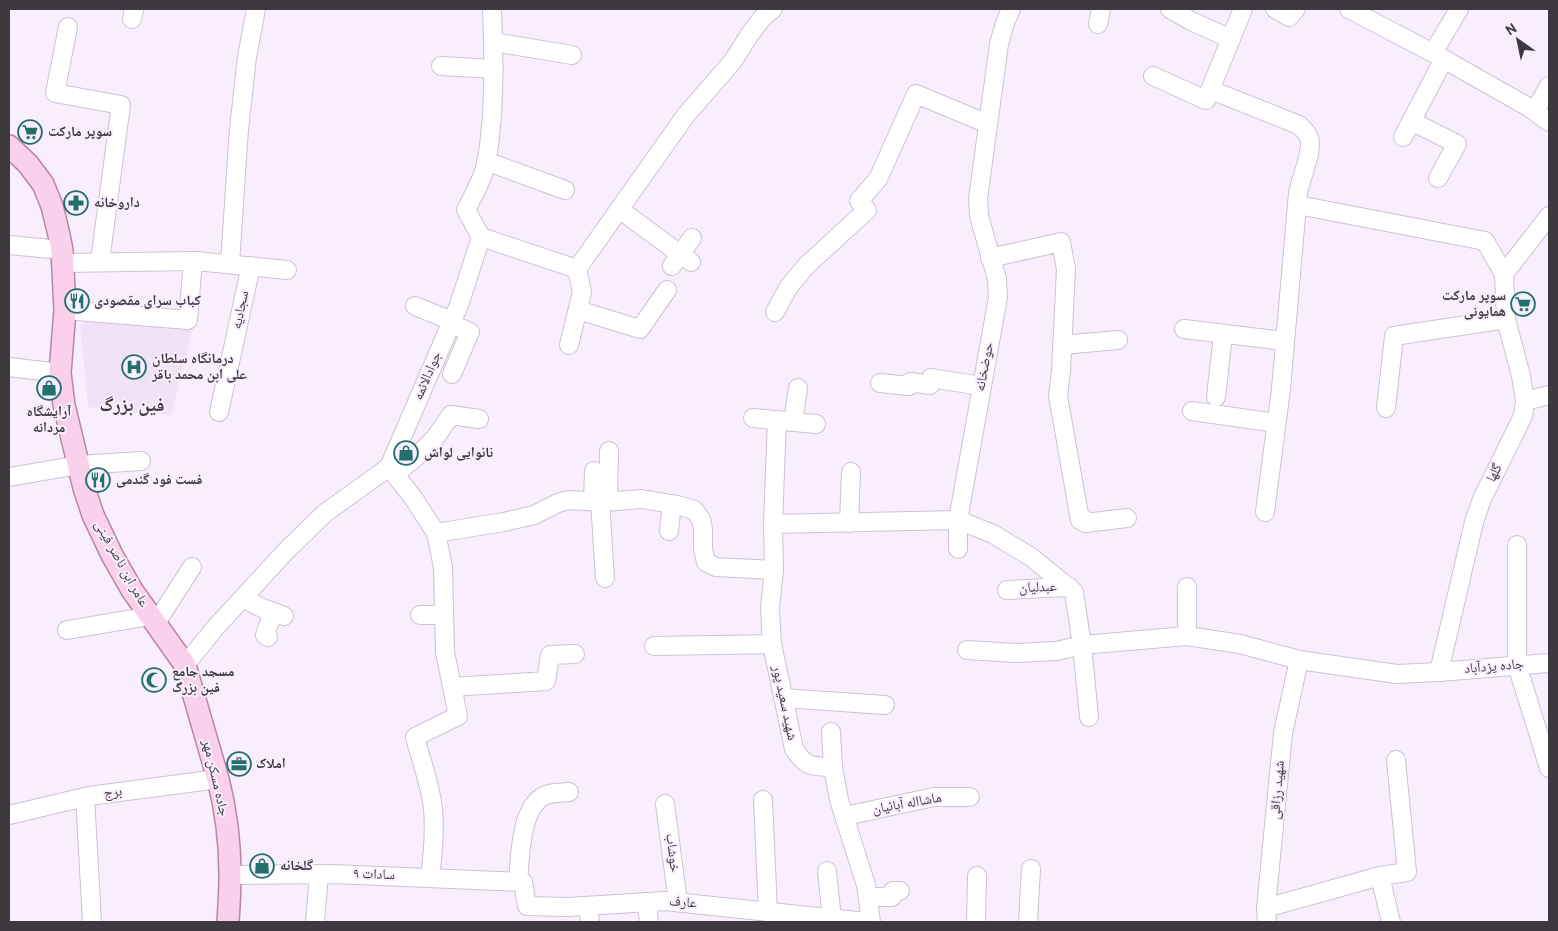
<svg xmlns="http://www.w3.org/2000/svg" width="1558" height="931" font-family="Overpass,'Noto Naskh Arabic',sans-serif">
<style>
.built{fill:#f2e2f8}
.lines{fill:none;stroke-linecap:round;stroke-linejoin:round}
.minor-casing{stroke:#cdc2d1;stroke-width:20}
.major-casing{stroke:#b787a7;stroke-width:24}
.minor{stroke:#fff;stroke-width:18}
.major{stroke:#fbd0ec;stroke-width:21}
.labels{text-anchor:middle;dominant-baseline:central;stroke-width:4;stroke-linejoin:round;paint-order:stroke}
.poi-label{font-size:14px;font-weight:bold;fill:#3d393f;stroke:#f9eefe;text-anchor:start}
.street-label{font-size:14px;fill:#3d393f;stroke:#f9eefe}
.district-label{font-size:19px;font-weight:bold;fill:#3d393f;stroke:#f9eefe}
</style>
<rect width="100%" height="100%" fill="#f9eefe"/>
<polygon class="built" points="87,319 195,321 171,415 88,407 80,326"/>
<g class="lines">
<g class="minor-casing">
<g id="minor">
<polyline points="1170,9 1191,21 1231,39"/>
<polyline points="1275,9 1289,17 1296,9"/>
<polyline points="1349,9 1433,53 1530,108 1549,122"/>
<polyline points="132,19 134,9"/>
<polyline points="1098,24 1101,9"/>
<polyline points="68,27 55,93 121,105 100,261"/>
<polyline points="493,42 572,55"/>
<polyline points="1433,53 1459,9"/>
<polyline points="441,66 494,69"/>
<polyline points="1153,76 1206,100 1243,9"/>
<path d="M 1211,90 L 1299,125 C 1303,129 1307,132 1309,138 C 1314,149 1300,180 1298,193 L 1281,389 L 1265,512"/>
<polyline points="1535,111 1549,86"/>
<polyline points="1411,121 1457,144 1438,178"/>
<polyline points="1403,137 1444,59"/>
<polyline points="486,161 565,190"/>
<polyline points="1298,205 1485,241 1504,274 1506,319 1521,376 1525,401 1523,416 1482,499 1474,522 1439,672"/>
<polyline points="619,209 691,262"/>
<polyline points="481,237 577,269 686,115 733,61 750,34 763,17 773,9"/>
<polyline points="9,245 62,250"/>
<polyline points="990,258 1061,242 1066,269 1061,371 1058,396 1080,520 1084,519 1085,523 1127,518"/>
<polyline points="63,263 196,261 287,270"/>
<polyline points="230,263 239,129 247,57 256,9"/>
<polyline points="672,266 692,238"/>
<polyline points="1504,274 1549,216"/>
<polyline points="415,306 452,321"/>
<polyline points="65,310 188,320 193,261"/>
<polyline points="578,310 640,329 667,290"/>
<polyline points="775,312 788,288 806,266 867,210 859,201 878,179 916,94 988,124"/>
<polyline points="451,324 470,332 452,374"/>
<polyline points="1184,329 1285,341"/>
<polyline points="569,345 582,292 577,269"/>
<polyline points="1062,345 1118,340"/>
<polyline points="9,367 60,373"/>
<polyline points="880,383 909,386 910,382 930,385 931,378 981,386"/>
<polyline points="1216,397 1223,334"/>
<polyline points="1525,401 1549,395"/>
<polyline points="1386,408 1394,336 1506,319"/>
<polyline points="1192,411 1276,423"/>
<polyline points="219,412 251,266"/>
<polyline points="753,418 816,424"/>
<polyline points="793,422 798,388"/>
<polyline points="389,467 414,499 436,533 504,522 534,515 558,503 569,500 604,502 642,499 677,505 694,510 701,519 703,529 703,549 706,562 716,567 774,570 773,524 958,520 993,534 1031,557 1074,592 1082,645 1187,636 1240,644 1299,660 1397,674 1439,672 1549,663"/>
<polyline points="395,474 415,458 435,438 451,415 479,419"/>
<polyline points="9,477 79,465 141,461"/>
<polyline points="593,501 594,471"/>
<polyline points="600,501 605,578"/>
<polyline points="608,501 609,451"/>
<polyline points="849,523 851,472"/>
<polyline points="773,524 777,420"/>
<polyline points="669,531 672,504"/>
<polyline points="1517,545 1517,665 1549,768"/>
<polyline points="958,549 958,520 998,297 997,279 979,216 978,199 999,44 1005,23 1011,9"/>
<path d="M 774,570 L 770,608 L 772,644 L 794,749 C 807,768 811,766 833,767 L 839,800 L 866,885 L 871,922"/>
<polyline points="1007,590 1069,587"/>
<polyline points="243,598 262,608 284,616"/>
<polyline points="420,615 443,615"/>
<polyline points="156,623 192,567"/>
<polyline points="67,630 150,616"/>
<polyline points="1187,636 1187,587"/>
<polyline points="268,637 265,635 273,612"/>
<polyline points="654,646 772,644"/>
<polyline points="967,650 1016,653 1057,651 1082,645 1089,717"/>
<path d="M 185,665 L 215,628 L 286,551 L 325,513 L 389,467 L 459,305 L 481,237 L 466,210 C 474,194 484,177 487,159 C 495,110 494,59 492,9"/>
<polyline points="452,687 546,681 550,655 575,654"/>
<polyline points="783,698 885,705"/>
<polyline points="831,732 833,767"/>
<polyline points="85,797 92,922"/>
<polyline points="763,800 768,912"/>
<polyline points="665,804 678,902"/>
<polyline points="9,815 89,796 218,779"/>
<polyline points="845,816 934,797 970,797"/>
<polyline points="827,871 832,919"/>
<polyline points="230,875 333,874 523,882 527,906 568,907 665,901 866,922"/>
<polyline points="1380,876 1391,922"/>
<path d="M 430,877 C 433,855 435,831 433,808 C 430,784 421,760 415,737 L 458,716 L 445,652 L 443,567 L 436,533"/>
<path d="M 518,882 C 520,859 520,811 542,797 C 549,792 561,793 569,792"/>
<polyline points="868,897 892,897 893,891 900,891"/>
<polyline points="647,902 649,922"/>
<polyline points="588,906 590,922"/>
<polyline points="1266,908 1380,876 1407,872 1396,760"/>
<polyline points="315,922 319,874"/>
<polyline points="976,922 977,876"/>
<polyline points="1028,922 1031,869"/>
<polyline points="1267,922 1266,908 1283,733 1299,660"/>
</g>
</g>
<g class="major-casing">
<path id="major" d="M 9,146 L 28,164 L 43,184 L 52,206 L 59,235 L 62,250 L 65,310 L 60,373 L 64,405 L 84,488 L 93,515 L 112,555 L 132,590 L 185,665 L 218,779 C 226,810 230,844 230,875 C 230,891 229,907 228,922"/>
</g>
<use href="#minor" class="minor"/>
<use href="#major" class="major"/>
</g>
<defs>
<g id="supermarket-ring" transform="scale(1.25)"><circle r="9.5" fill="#f9eefe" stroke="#236f6d" stroke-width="1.5"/><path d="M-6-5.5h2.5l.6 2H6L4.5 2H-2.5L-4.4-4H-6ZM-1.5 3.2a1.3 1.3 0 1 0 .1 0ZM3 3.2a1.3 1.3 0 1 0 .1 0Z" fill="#236f6d"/></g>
<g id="pharmacy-ring" transform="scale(1.25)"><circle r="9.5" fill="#f9eefe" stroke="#236f6d" stroke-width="1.5"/><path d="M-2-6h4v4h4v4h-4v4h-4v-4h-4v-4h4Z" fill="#236f6d"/></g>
<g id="restaurant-ring" transform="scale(1.25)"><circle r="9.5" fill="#f9eefe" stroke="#236f6d" stroke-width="1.5"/><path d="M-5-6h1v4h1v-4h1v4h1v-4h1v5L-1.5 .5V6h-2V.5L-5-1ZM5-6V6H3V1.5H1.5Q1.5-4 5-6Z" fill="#236f6d"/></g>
<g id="hospital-ring" transform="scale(1.25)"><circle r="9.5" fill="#f9eefe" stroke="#236f6d" stroke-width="1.5"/><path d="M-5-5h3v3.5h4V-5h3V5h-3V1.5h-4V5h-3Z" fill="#236f6d"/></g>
<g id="shop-ring" transform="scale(1.25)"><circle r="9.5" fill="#f9eefe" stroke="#236f6d" stroke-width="1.5"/><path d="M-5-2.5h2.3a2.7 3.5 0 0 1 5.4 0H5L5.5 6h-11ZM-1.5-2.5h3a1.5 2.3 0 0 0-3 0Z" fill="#236f6d"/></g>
<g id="mosque-ring" transform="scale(1.25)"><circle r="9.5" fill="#f9eefe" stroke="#236f6d" stroke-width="1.5"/><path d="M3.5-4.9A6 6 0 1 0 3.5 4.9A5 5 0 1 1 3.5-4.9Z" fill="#236f6d"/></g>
<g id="office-ring" transform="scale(1.25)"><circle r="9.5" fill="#f9eefe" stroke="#236f6d" stroke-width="1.5"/><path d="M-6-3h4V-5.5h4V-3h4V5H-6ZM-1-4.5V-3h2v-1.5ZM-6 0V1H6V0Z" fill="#236f6d"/></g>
</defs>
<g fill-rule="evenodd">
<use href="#supermarket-ring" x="30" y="132"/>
<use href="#pharmacy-ring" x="76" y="203"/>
<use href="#restaurant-ring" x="77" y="301"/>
<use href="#supermarket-ring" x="1523" y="304"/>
<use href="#hospital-ring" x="134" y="367"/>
<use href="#shop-ring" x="49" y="388"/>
<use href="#shop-ring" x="406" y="453"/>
<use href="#restaurant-ring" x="98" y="480"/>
<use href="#mosque-ring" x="154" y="680"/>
<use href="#office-ring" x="239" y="764"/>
<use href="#shop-ring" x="262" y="866"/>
</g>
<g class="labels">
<g class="poi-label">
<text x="48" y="132">سوپر مارکت</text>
<text x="94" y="203">داروخانه</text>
<text x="1506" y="296" text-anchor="end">سوپر مارکت<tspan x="1506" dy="16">همایونی</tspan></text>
<text x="94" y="301">کباب سرای مقصودی</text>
<text x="152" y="359">درمانگاه سلطان<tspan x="152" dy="16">علی ابن محمد باقر</tspan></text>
<text x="49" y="412" text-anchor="middle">آرایشگاه<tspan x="49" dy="16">مردانه</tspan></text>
<text x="424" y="453">نانوایی لواش</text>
<text x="116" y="480">فست فود گندمی</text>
<text x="172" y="672">مسجد جامع<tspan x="172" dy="16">فین بزرگ</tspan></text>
<text x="256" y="764">املاک</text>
<text x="280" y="866">گلخانه</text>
</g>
<g class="street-label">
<text transform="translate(241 310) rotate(-78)">سجادیه</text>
<text transform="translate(985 367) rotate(-79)">حوضخانه</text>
<text transform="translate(428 376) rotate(-67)">جوادالائمه</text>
<text transform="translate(1495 473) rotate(-63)">گلها</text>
<text transform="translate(121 564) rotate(61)">عامر ابن ناصر فینی</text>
<text transform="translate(1038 588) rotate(-2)">عبدلیان</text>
<text transform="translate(1494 667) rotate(-5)">جاده یزدآباد</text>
<text transform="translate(784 703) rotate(78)">شهید سعید پور</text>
<text transform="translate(215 778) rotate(77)">جاده مسکن مهر</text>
<text transform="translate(1278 790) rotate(-85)">شهید رزاقی</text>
<text transform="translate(113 793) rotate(-8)">برج</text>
<text transform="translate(907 804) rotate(-10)">ماشااله آبائیان</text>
<text transform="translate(672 853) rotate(83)">خوشاب</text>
<text transform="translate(374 875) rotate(2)">سادات ۹</text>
<text transform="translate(683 903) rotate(5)">عارف</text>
</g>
<g class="district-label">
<text x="132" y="406">فین بزرگ</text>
</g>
</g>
<rect width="1558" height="931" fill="none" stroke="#3d393f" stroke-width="20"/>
<g transform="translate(1518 40) rotate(327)" stroke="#f9eefe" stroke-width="4" paint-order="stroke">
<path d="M0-4L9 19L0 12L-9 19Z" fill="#3d393f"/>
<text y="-8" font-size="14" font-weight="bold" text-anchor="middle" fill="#3d393f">N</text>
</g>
</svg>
